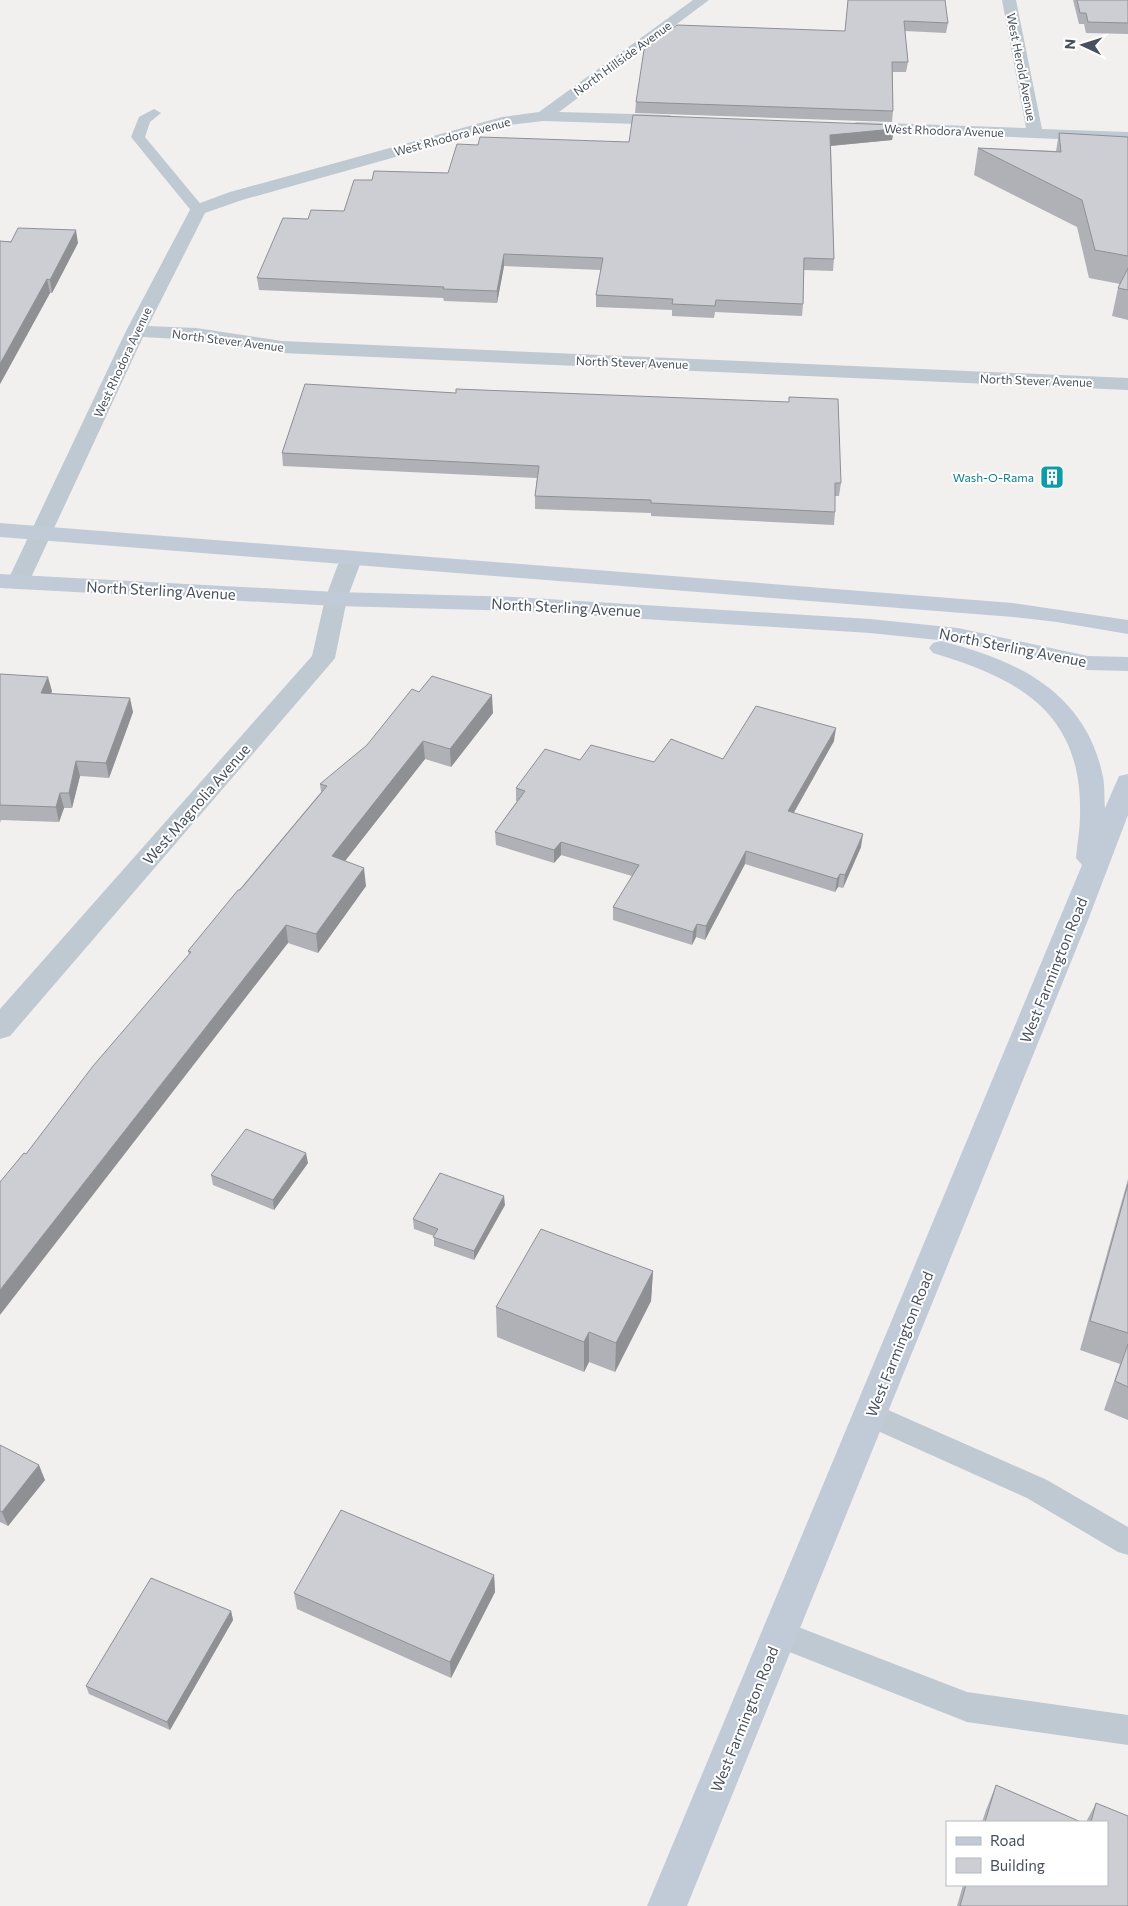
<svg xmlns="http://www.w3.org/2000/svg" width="1128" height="1906" font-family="Commissioner,sans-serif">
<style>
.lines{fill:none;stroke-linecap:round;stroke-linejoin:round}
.lane{fill:#bfc9d1;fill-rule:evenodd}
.street{fill:#bfc9d1;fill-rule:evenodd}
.secondary{fill:#c1cbd8;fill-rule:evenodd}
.wall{fill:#afb1b6}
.shaded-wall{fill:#8f9094}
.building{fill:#ccced4;stroke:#8f9094}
.labels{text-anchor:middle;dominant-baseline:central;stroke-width:4;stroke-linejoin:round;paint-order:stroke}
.far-street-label{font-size:12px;fill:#47515d;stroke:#fff}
.far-culture-label{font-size:12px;fill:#0d838f;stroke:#fff;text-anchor:end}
.street-label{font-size:15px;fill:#47515d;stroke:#fff}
</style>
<rect width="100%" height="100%" fill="#f2efef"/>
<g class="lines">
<g class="lane">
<polygon points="154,109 161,113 150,122 145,137 203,207 205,210 203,213 193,213 131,137 139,117"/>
<polygon points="870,1402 1047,1480 1128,1527 1128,1555 1118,1552 1027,1498 860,1423 856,1414 860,1405"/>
<polygon points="780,1620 967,1692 1128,1715 1128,1745 967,1722 769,1644 765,1634 769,1624"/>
</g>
<g class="street">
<polygon points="693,0 709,0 559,112 669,115 675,117 677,120 675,123 669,125 543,121 509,125 242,200 205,213 148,326 196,328 282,341 1128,378 1128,390 282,353 196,340 143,337 29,582 26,587 18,589 10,587 7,582 126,331 192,206 230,192 502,117 539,112"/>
<polygon points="1002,0 1016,0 1042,129 1128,132 1128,142 851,130 849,127 851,124 857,122 1026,128"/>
<polygon points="351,552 359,554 362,559 347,599 335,658 331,663 10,1036 0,1039 0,1009 312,656 325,599 340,559 343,554"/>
</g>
<g class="secondary">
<polygon points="0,523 1013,603 1128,620 1128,634 1057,622 1013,617 0,537"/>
<polygon points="0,574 336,592 515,597 870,619 958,628 1088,656 1128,657 1128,671 1088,670 958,642 870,633 515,611 336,606 0,588"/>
<path d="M 941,641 C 1017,660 1086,692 1103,777 C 1105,787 1104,798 1105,808 L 1119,776 L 1128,774 L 1128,815 L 1088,920 L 687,1906 L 647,1906 L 1082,865 L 1076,858 C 1077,844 1080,830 1080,816 C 1083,713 1020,679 933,653 L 929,648 L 933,643 Z"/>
</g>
</g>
<g class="wall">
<polygon points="848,0 948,23 946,33 905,31 908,62 906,72 893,72 893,111 892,122 635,113 636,102 845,31"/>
<polygon points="1073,0 1128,0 1128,34 1086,33 1084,24 1079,24"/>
<polygon points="894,129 892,140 831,146 834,259 833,271 804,270 803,304 802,316 715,312 714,318 672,316 672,310 596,307 596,295 601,270 504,266 497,303 444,301 443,298 259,290 257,278 308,219 344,211 372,180 448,173 478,145 629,142"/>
<polygon points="1059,133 1128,137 1128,320 1112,316 1118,288 1120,284 1089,278 1077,227 974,175 978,148 1056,151"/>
<polygon points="0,241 78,243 52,293 50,293 0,384"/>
<polygon points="305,384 841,483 839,496 835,496 835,512 834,525 651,516 651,513 535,509 535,496 537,478 283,466 282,453"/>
<polygon points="0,674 52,691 51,694 133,712 109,778 80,776 72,808 64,808 59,822 1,820 0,823"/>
<polygon points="493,713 451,767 425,759 345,861 366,886 318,953 288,943 26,1154 189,955 188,951 321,792 320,784"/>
<polygon points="834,741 793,813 861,847 843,888 838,887 835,892 745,864 705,940 696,937 692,945 613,920 613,907 632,876 561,855 554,863 496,845 495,832 517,801 516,801 516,788 580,760 654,762 723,759"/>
<polygon points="308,1163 274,1210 213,1185 211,1175"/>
<polygon points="1128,1179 1128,1420 1104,1410 1120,1364 1080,1350"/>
<polygon points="505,1205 474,1260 434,1246 434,1236 414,1229 413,1219"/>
<polygon points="653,1271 651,1301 615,1372 589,1362 584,1372 497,1337 496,1307"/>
<polygon points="0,1445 45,1480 8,1526 0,1522"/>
<polygon points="494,1575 495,1592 451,1678 297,1609 294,1593"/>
<polygon points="231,1611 233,1620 170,1730 89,1694 86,1686"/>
<polygon points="996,1785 1081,1822 982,1822 986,1810"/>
<polygon points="1096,1803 1128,1816 1128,1906 957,1906 963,1885 1107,1885 1107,1822 1086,1822"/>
</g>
<g class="shaded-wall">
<polygon points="894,129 892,140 829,146 830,135"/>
<polygon points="76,230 78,243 52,293 50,280"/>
<polygon points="504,254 504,266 497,303 497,291"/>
<polygon points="47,279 50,293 0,384 0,364"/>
<polygon points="48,677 52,691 45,708 41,693"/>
<polygon points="492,695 493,713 451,767 450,749"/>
<polygon points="130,698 133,712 109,778 106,763"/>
<polygon points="836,728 834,741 787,825 788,811"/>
<polygon points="423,741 425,759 334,875 332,856"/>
<polygon points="76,761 80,776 72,808 69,793"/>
<polygon points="60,793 64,808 59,822 56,807"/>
<polygon points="863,834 861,847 843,888 845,875"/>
<polygon points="561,842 561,855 554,863 554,850"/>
<polygon points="746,851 745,864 705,940 706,926"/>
<polygon points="364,868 366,886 318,953 316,934"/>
<polygon points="840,874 838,887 835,892 837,879"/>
<polygon points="697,924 696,937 692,945 693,932"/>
<polygon points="286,925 288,943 0,1315 0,1290"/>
<polygon points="306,1153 308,1163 274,1210 273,1200"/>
<polygon points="504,1196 505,1205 474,1260 474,1251"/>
<polygon points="653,1271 651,1301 615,1372 616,1343"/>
<polygon points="589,1332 589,1362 584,1372 584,1342"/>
<polygon points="39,1465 45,1480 8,1526 2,1512"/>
<polygon points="494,1575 495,1592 451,1678 450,1662"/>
<polygon points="231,1611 233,1620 170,1730 167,1722"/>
</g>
<g class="building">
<polygon points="848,0 945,0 948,23 904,21 908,62 892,62 893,111 636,102 644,50 677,25 845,31"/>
<polygon points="1077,0 1128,0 1128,23 1088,22 1086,13 1080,13"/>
<polygon points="633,115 894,125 894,129 830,135 834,259 804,258 803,304 716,300 715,306 672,304 673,299 596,295 603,258 504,254 497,291 443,289 444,287 257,278 283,218 308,219 311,210 344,211 354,180 372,180 374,171 448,173 457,144 478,145 480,137 629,142"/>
<polygon points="1059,133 1128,137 1128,256 1095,250 1082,200 978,148 1061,152"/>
<polygon points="18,228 76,230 50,280 47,279 0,364 0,241 11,242"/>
<polygon points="1128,268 1128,290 1118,288"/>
<polygon points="305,384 456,393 456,389 789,402 789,397 838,399 841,483 835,483 835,512 651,503 651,500 535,496 539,466 282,453"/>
<polygon points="0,674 48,677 41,693 130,698 106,763 76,761 69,793 60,793 56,807 0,805"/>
<polygon points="432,676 492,695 450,749 423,741 332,856 364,868 316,934 286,925 0,1290 0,1182 24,1153 26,1154 93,1066 191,952 188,951 238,890 240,890 327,786 320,784 367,745 412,689 419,692"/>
<polygon points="756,706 836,728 788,811 863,834 845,875 840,874 837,879 746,851 706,926 697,924 693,932 613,907 639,865 561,842 554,850 495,832 525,791 516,788 545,749 580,760 591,745 654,762 671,739 723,759"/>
<polygon points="246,1129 306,1153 273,1200 211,1175"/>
<polygon points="440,1173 504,1196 474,1251 433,1237 438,1229 413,1219"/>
<polygon points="1128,1184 1128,1333 1090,1321"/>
<polygon points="541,1229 653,1271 616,1343 589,1332 584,1342 496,1307"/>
<polygon points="1128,1344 1128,1387 1115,1381"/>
<polygon points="0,1445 39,1465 2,1512 0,1511"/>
<polygon points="341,1510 494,1575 450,1662 294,1593"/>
<polygon points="151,1578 231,1611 167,1722 86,1686"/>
<polygon points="996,1785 1081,1822 985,1822"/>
<polygon points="1096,1803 1128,1816 1128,1906 960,1906 966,1885 1107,1885 1107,1822 1091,1822"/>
</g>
<defs>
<g id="building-square" transform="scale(1.25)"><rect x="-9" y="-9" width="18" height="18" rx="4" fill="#0f9aa8" stroke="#fff"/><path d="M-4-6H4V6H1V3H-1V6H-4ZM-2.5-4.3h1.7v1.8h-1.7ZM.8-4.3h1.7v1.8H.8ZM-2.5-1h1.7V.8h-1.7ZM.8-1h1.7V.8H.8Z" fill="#fff"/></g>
</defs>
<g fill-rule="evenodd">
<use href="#building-square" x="1052" y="477"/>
</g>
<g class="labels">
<g class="far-street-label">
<text transform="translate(622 58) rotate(-36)">North Hillside Avenue</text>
<text transform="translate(1022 67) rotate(79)">West Herold Avenue</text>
<text transform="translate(944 130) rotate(2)">West Rhodora Avenue</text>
<text transform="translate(452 136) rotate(-15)">West Rhodora Avenue</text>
<text transform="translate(228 340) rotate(7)">North Stever Avenue</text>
<text transform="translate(122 362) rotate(-65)">West Rhodora Avenue</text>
<text transform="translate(632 362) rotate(2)">North Stever Avenue</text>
<text transform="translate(1036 380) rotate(2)">North Stever Avenue</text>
</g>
<g class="far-culture-label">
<text x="1034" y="477">Wash-O-Rama</text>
</g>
<g class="street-label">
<text transform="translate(161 590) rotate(3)">North Sterling Avenue</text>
<text transform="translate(566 607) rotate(3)">North Sterling Avenue</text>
<text transform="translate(1013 647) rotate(11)">North Sterling Avenue</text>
<text transform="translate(196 804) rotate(-49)">West Magnolia Avenue</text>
<text transform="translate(1053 970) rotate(-68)">West Farmington Road</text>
<text transform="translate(899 1344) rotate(-68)">West Farmington Road</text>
<text transform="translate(744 1719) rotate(-68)">West Farmington Road</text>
</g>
</g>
<rect x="946" y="1821" width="162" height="65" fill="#ffffff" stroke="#b5b9be"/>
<rect x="956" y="1837" width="25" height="8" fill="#c1cbd8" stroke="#b5b9be"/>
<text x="990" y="1846" font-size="15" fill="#47515d">Road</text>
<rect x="956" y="1858" width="25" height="15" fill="#ccced4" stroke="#b5b9be"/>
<text x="990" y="1871" font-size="15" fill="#47515d">Building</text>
<g transform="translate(1083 45) rotate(274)" stroke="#ffffff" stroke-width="4" paint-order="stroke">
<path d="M0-4L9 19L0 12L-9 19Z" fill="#47515d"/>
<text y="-8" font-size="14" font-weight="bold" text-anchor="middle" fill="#47515d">N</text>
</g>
</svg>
